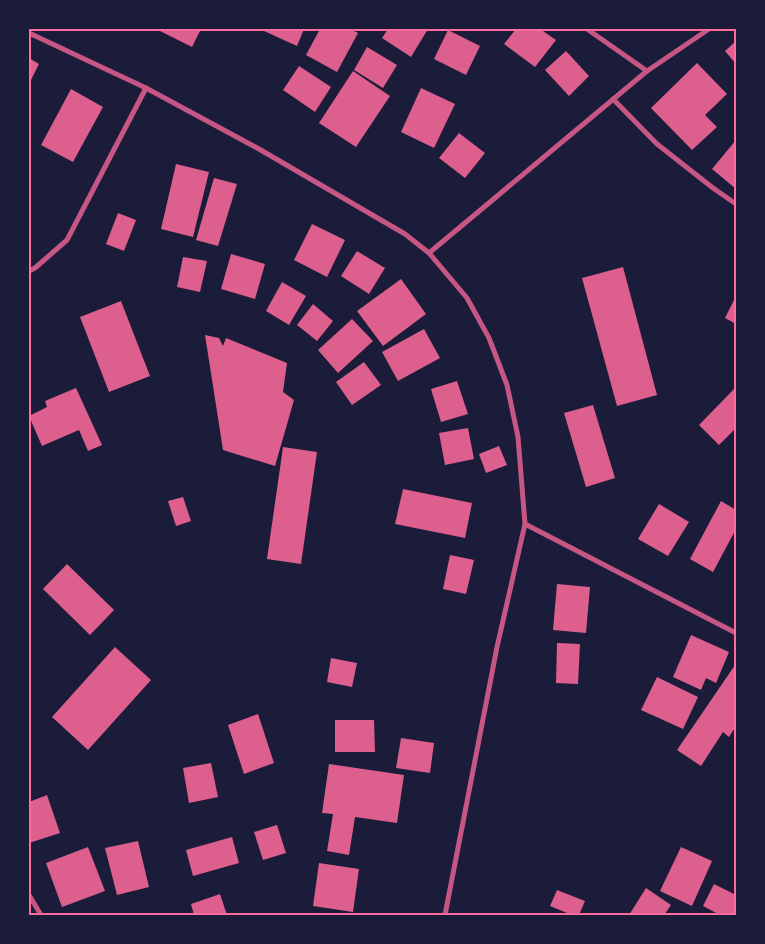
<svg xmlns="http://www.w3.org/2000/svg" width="765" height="944" font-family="'Open Sans',sans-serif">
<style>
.building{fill:#dd5f8e}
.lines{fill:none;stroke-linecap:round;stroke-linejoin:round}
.minor{stroke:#c65784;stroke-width:5}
.neatline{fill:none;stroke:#ff6b9d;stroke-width:2}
</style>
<rect width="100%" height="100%" fill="#1b1b3a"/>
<g class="building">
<polygon points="159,29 201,29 192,47 158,30"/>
<polygon points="265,29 304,29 297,46 264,31"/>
<polygon points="320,29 350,29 358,33 337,72 306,55"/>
<polygon points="388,29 428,29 411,57 382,38"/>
<polygon points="516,29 540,29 556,40 535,67 504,44"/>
<polygon points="448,30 480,46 466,75 434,59"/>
<polygon points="736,41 736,64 725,51"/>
<polygon points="367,47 397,65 383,88 354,70"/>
<polygon points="566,51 589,76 569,96 545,70"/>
<polygon points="29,58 39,64 29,84"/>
<polygon points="697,63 727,94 705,115 717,127 692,150 651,108"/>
<polygon points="299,66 331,87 315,112 283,90"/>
<polygon points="353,71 390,96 356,147 319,123"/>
<polygon points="421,88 455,104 434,148 401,132"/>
<polygon points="71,89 103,107 73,162 41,145"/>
<polygon points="459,133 485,153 465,178 439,158"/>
<polygon points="736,140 736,189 712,169"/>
<polygon points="176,164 209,172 193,237 161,229"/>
<polygon points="214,178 237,184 218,246 196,240"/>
<polygon points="118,213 136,220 124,251 106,244"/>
<polygon points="312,224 345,240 327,277 294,260"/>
<polygon points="357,251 385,268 369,294 341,276"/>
<polygon points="231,254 265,264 255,299 221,289"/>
<polygon points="183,257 207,261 200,292 177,287"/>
<polygon points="623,267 657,395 617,406 582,278"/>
<polygon points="401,279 426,314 383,346 357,311"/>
<polygon points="282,282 306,296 289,325 266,311"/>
<polygon points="736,296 736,324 725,318"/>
<polygon points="121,301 150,376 109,392 80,317"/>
<polygon points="313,304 333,321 317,341 297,325"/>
<polygon points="352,319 373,341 338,373 318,350"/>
<polygon points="424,329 440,358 398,381 382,352"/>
<polygon points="205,335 219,338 223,346 226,338 287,363 283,392 294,400 275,466 223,450"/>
<polygon points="364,362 381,385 352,405 336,382"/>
<polygon points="457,381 468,414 441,422 431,389"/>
<polygon points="736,387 736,428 719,445 699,425"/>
<polygon points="76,388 102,445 88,451 79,430 42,446 29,416 47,407 45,401"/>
<polygon points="593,405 615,478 586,487 564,413"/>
<polygon points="468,428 474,459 445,465 439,433"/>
<polygon points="499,446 507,465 486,473 479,454"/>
<polygon points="283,447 317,452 301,564 267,559"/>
<polygon points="403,489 472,503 465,538 395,524"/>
<polygon points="183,497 191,521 176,526 168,501"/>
<polygon points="721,501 736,510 736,529 713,572 690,559"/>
<polygon points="659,504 689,522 668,556 638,539"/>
<polygon points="450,555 474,560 466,594 443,589"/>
<polygon points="67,564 114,610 90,635 43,589"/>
<polygon points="557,584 590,587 586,633 553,630"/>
<polygon points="691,635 729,652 716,683 706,678 701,690 673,677"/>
<polygon points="557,643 580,644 578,684 556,683"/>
<polygon points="115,647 151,680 88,750 52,717"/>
<polygon points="331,658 357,663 352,687 327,682"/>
<polygon points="735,665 736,666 736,726 729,737 723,732 701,766 677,750"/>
<polygon points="657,677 698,697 683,729 641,710"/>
<polygon points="258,714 274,763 244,774 228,725"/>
<polygon points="335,720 374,720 375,752 335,752"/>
<polygon points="401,738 434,743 430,773 396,768"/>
<polygon points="211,763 218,797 189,803 183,768"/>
<polygon points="329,764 404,775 397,823 355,817 349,855 327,851 333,814 322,813"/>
<polygon points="47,795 60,833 29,843 29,802"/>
<polygon points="277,825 286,853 263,860 254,832"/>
<polygon points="232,837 239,863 193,876 186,850"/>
<polygon points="138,841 149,887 117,895 105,848"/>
<polygon points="88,847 105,891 62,907 46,863"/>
<polygon points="681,847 712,861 692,906 660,891"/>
<polygon points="319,863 359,869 353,912 313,906"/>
<polygon points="714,884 736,895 736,911 734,915 720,915 703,906"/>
<polygon points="646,888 671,905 664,915 629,915"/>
<polygon points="557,890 585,901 579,915 572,915 550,906"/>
<polygon points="220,894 227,915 194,915 191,904"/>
</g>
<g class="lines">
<g class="minor">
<polyline points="587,29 647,71"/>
<polyline points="29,33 146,88 259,149 405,234 429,253 467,298 489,338 507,385 518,437 525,524 497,647 445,915"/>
<polyline points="613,99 657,144 713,188 736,204"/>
<polyline points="429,253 647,71 709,29"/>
<polyline points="29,271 35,268 67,240 146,88"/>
<polyline points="525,524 736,633"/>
<polyline points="29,895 41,915"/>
</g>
</g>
<rect width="765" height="944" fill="none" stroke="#1b1b3a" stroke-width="60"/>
<rect x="30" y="30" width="705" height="884" class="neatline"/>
</svg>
